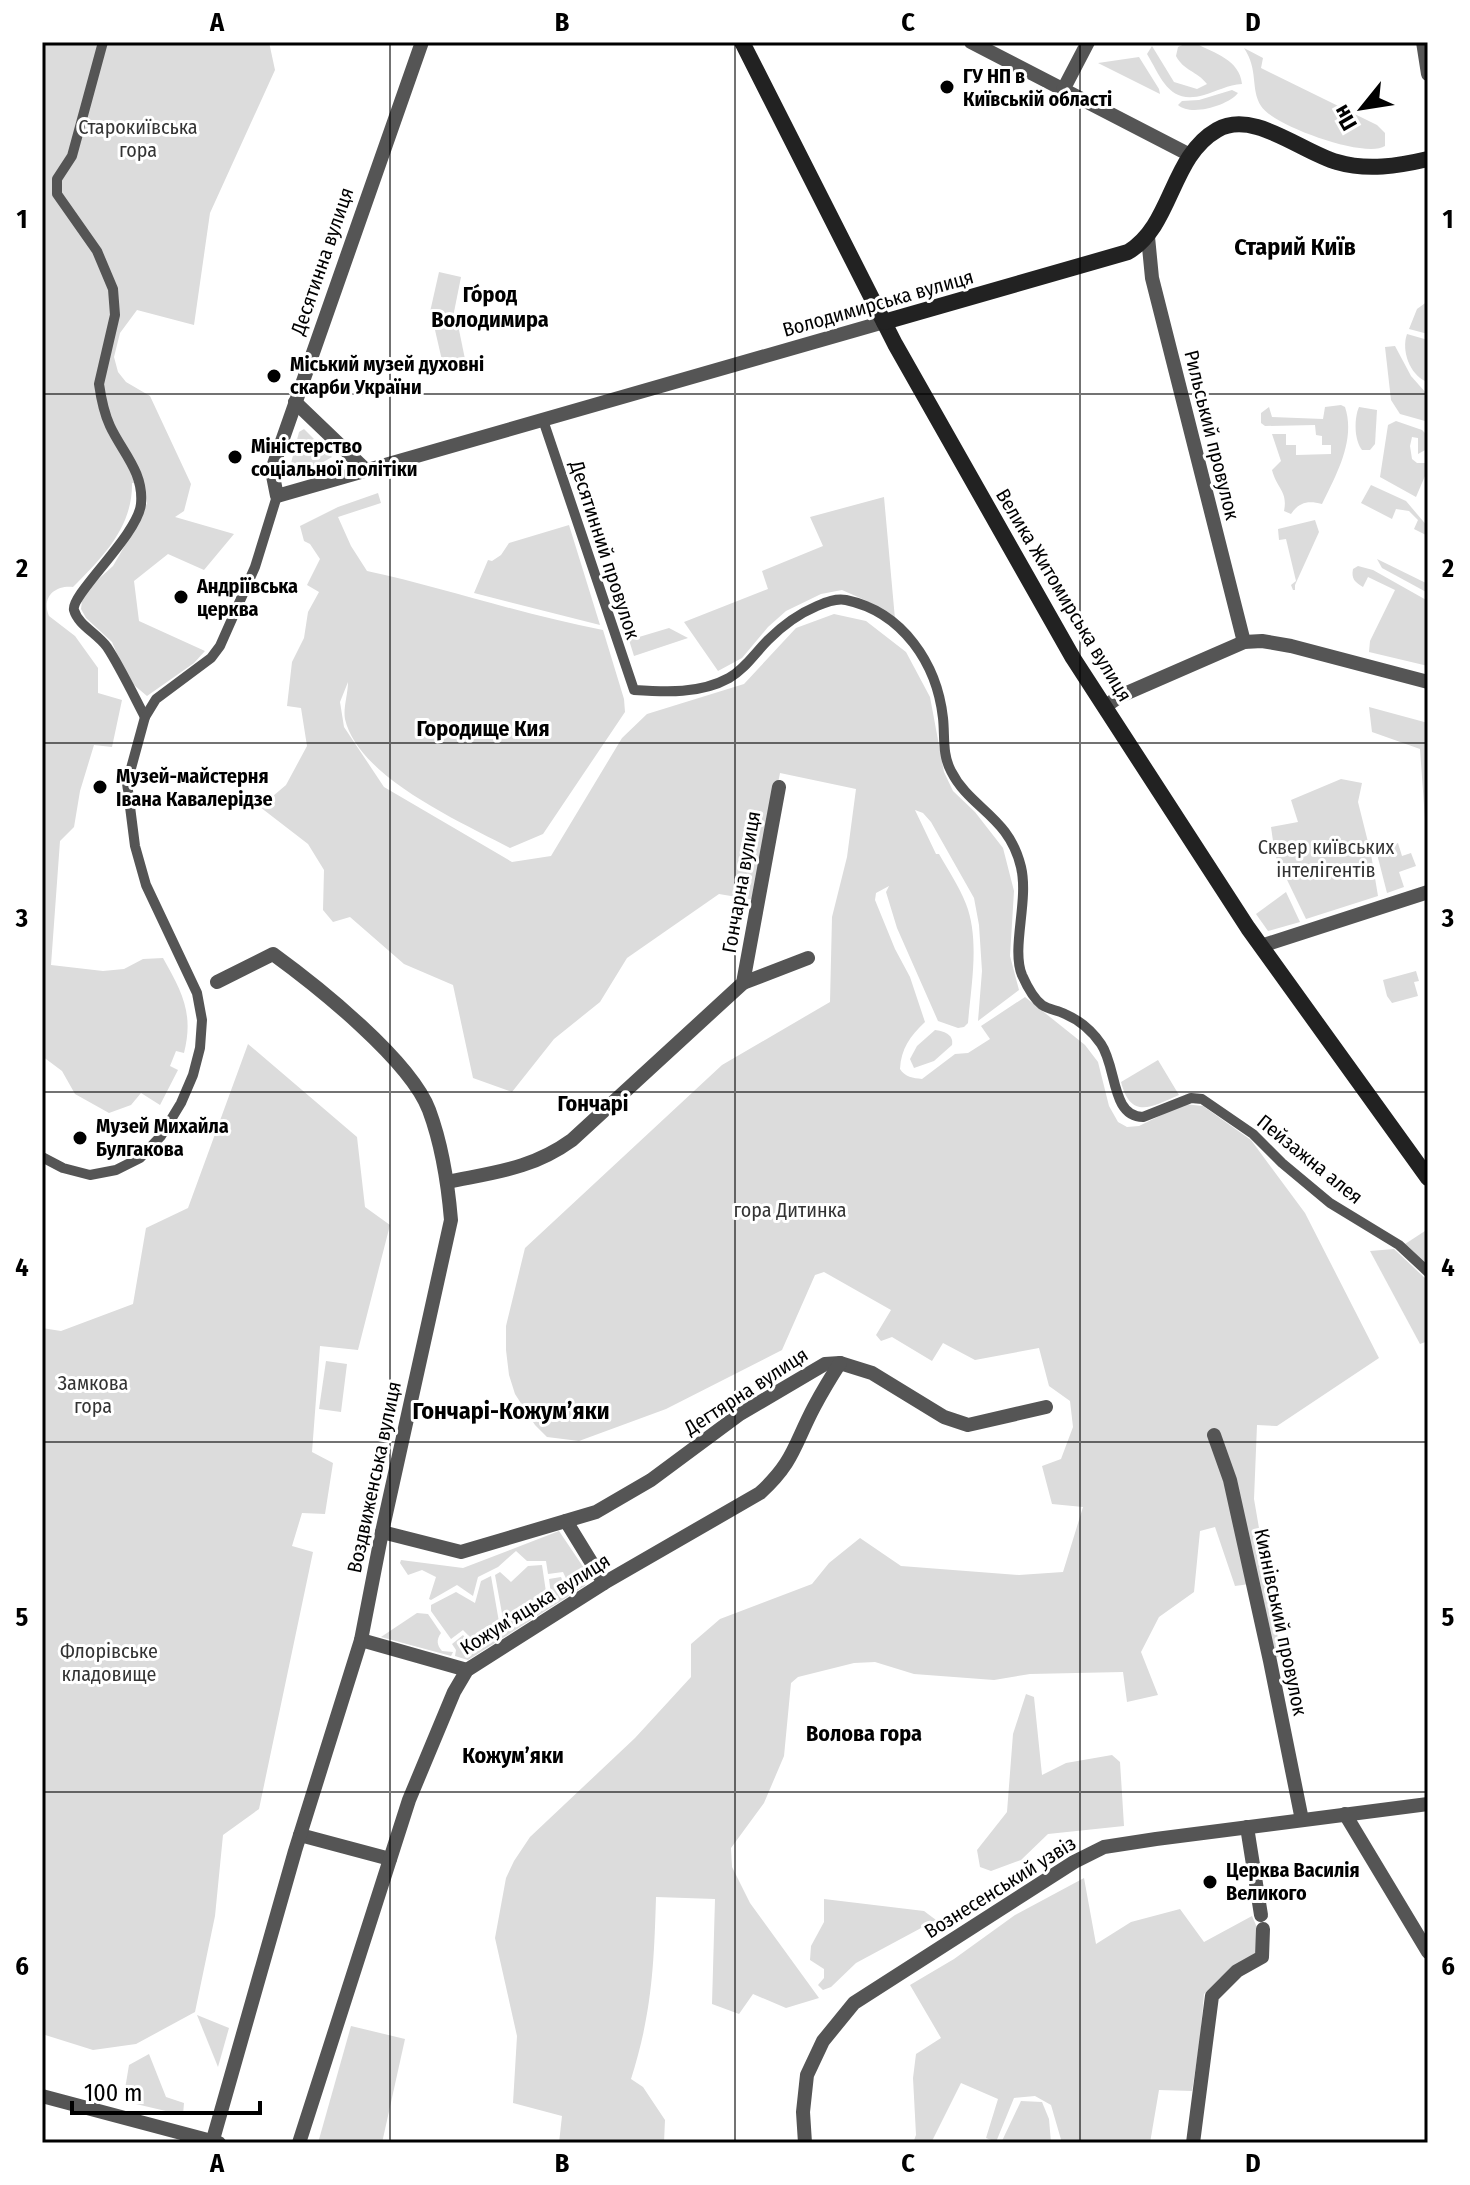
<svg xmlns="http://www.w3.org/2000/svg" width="1470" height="2185" font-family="'Fira Sans Condensed',sans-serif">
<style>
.green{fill:#dcdcdc}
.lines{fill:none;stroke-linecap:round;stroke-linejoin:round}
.pedestrian{stroke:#555;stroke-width:10}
.minor{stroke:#555;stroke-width:14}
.secondary{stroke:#222;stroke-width:16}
.grid{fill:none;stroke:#000;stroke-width:2;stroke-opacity:0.55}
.poi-dot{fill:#000;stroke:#fff;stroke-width:3}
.labels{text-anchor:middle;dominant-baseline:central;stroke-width:6;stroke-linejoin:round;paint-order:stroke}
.poi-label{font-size:20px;font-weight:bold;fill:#000;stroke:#fff;text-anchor:start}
.park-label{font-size:20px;fill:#333;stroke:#fff}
.street-label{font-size:20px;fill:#000;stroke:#fff}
.neighbourhood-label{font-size:22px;font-weight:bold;fill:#000;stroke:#fff}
.quarter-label{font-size:24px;font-weight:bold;fill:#000;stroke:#fff}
.neatline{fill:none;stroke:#000;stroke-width:3}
.grid-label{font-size:26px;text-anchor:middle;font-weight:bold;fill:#000}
</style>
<rect width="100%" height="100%" fill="#fff"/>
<g class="green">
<path d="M 42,42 L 269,42 L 275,70 L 210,213 L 194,325 L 137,310 L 120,333 L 114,357 L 118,372 L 126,382 L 150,396 L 191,484 L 184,511 L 175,517 L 234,534 L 204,570 L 168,554 L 134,581 L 139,621 L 205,651 L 194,663 L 147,696 L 128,680 L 112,642 L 86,618 L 81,609 L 82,600 L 93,584 L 113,566 L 142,516 L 147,503 L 144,484 L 132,483 C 133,527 102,558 73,587 C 55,585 41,597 49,616 L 75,636 L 98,668 L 98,693 L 122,700 L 112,747 L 94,745 L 80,791 L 74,827 L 60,841 L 51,965 L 103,971 L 124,969 L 143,959 L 163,958 C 182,992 194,1013 184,1053 L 176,1051 L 170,1066 L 178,1070 L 160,1105 L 141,1093 L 131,1105 L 109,1113 L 75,1094 L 62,1071 L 42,1056 Z"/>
<path d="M 1189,42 L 1195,43 C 1214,53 1240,60 1242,84 C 1228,85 1217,91 1204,95 C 1169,105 1162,79 1147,54 L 1152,46 L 1174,82 L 1197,89 L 1207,84 C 1197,71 1184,71 1176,56 L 1178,47 Z"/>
<path d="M 1244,48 L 1263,58 L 1261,68 L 1377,125 L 1385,133 L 1385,146 C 1365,159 1272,125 1261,106 C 1250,88 1259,71 1244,48 Z"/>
<polygon points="1139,57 1159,89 1160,94 1098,63"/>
<path d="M 1232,90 L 1238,93 C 1229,105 1191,117 1178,105 L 1182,101 L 1199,100 Z"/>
<polygon points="439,272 461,277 453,317 430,312"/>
<polygon points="1428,301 1428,334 1409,329 1417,309"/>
<polygon points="458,325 466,364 444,369 435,330"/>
<path d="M 1407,334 L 1428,340 L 1428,377 L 1425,381 C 1410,374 1401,351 1407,334 Z"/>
<polygon points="1395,346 1411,376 1426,393 1428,419 1425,421 1400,414 1391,400 1385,347"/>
<path d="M 1341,405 L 1345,407 C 1356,440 1336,475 1322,504 C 1308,500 1299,502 1291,514 L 1284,511 C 1288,491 1277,489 1272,470 L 1281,461 L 1272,434 L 1286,434 L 1286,445 L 1296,445 L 1296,455 L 1331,454 L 1331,445 L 1322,445 L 1322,436 L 1316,435 L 1315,425 L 1265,426 L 1261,423 L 1261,413 L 1269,407 L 1272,417 L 1323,419 L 1325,407 Z"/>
<path d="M 1359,407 L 1377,410 L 1375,444 L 1370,450 L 1362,450 C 1354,440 1354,418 1359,407 Z"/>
<polygon points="1396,421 1422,430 1427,435 1427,449 1418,454 1418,438 1412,437 1410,446 1412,459 1417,463 1428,463 1428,469 1416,497 1380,477 1388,425"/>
<polygon points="304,429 332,457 318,465 289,471 299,432"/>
<polygon points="1371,485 1406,501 1428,527 1428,536 1414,529 1418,520 1409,511 1396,509 1392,519 1361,503"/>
<path d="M 378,493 L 381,503 L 338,517 L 351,546 L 367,571 C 446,588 523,615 603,630 L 624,699 L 625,712 L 543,834 L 510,848 C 461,822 358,777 345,719 C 343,708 348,694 348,682 L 340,702 L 344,727 L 384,787 L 512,862 L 551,856 L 622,738 L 647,714 L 744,684 L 796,628 L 834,614 L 866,621 L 906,652 L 930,697 L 944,772 L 953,791 L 975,812 L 1003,848 L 1014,891 L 1010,956 L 1019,990 L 978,1021 L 982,971 L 979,925 L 974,898 L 931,822 L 923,813 L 915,810 L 936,854 L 939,854 C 948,870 959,886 966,904 C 980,939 971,986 968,1023 L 964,1027 L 958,1028 L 938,1021 L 897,928 L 886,892 L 889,886 L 876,893 L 875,900 L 895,949 L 910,977 L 925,1022 C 910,1036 901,1049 900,1069 C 905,1077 913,1078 922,1079 L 955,1054 L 968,1053 L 990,1039 L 981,1026 L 1025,997 L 1085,1045 L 1098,1062 L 1109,1106 L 1118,1122 L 1127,1127 L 1139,1126 L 1184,1104 L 1203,1106 L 1251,1140 L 1305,1213 L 1379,1358 L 1277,1426 L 1257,1425 L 1254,1499 L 1281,1656 L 1274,1658 L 1257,1583 L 1235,1586 L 1215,1527 L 1200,1531 L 1194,1592 L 1159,1617 L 1141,1652 L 1158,1695 L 1127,1702 L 1123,1672 L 1030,1674 L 994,1680 L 914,1674 L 875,1662 L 854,1663 L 798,1677 L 791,1683 L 784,1756 L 764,1803 L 731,1848 L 732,1867 L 750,1903 L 819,1998 L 786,2008 L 753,1994 L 739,2014 L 712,2004 L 715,1899 L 656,1897 C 654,1966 652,2013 631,2079 L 643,2087 L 665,2120 L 664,2143 L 559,2143 L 562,2116 L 513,2103 L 517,2036 L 495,1938 L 506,1878 L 514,1861 L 530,1837 L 635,1738 L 691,1677 L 691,1644 L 720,1619 L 812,1584 L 829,1563 L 860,1538 L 901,1566 L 1019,1575 L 1063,1572 L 1083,1507 L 1052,1504 L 1042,1466 L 1061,1459 L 1073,1427 L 1070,1401 L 1049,1386 L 1039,1348 L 975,1360 L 943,1343 L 932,1361 L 892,1337 L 881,1341 L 876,1335 L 891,1310 L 824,1272 L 815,1275 L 782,1350 L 666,1409 L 579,1441 L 547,1437 L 535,1425 L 515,1394 L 509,1375 L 506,1350 L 506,1326 L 525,1248 L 722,1065 L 830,1002 L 832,917 L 847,857 L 856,789 L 780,773 L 755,900 L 719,894 L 627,958 L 600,1002 L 554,1039 L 512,1092 L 473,1078 L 453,985 L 404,964 L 350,917 L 333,922 L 323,910 L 324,870 L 308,844 L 260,807 L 286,785 L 307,746 L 301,708 L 287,706 L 292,662 L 304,638 L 308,612 L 319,592 L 307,585 L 320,559 L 310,544 L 304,541 L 300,526 L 338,507 Z"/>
<polygon points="884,497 895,619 867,601 842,590 821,594 786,611 768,627 742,658 718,671 684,622 768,589 762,571 823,546 810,517"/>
<polygon points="1315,520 1319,532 1295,585 1295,590 1293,590 1291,585 1296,581 1286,539 1279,540 1278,529"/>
<polygon points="569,525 600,625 474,593 488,560 492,561 501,555 509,543"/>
<polygon points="1377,559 1428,584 1428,593 1382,568"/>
<path d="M 1358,566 L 1373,570 L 1428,601 L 1428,666 L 1369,652 L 1370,641 L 1395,590 L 1368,577 L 1363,587 C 1355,582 1351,579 1353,569 Z"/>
<polygon points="669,628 688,638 634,656 629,640"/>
<polygon points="1369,707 1428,723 1428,819 1425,819 1420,749 1372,732"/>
<polygon points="1341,779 1362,783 1358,802 1371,854 1378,896 1306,919 1275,855 1271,827 1298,822 1291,800"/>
<polygon points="1398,843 1402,856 1411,853 1416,866 1399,872 1404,887 1387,893 1376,850"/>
<polygon points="1286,892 1300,922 1268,931 1256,914"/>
<polygon points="1416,971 1419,981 1414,982 1418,996 1392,1003 1387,996 1383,980"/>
<path d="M 935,1030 C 943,1031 954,1034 952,1045 L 934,1061 L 914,1068 L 910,1059 L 917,1046 Z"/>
<polygon points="248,1044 357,1137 365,1207 390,1225 358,1350 320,1346 312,1452 333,1463 325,1514 302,1513 292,1546 313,1552 259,1809 223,1835 215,1916 195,2012 136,2044 93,2050 42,2034 42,1328 61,1331 133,1304 146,1228 188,1208"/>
<path d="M 1158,1060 L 1179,1095 C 1151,1107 1131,1120 1121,1082 Z"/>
<polygon points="1428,1229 1428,1270 1402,1246"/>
<polygon points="1394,1249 1428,1281 1428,1341 1420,1344 1370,1251"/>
<polygon points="326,1361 347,1364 341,1412 319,1409"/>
<polygon points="559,1531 588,1574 585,1586 573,1593 563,1572 548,1574 546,1561 527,1561 516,1551 498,1567 478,1577 473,1596 457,1585 431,1600 429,1599 436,1577 422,1570 408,1575 400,1563 401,1560 463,1568"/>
<polygon points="542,1565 546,1592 503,1619 495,1575 500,1572 511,1582 528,1566"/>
<polygon points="491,1576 499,1622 473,1640 463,1630 451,1639 431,1611 431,1605 456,1592 475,1603 481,1581"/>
<polygon points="561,1577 569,1596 468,1660 455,1656 456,1650 452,1644 463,1635 472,1646 551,1594 549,1579"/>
<path d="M 417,1613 L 428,1614 L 441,1633 C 436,1640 437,1645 442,1651 L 453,1652 L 451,1656 L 381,1637 Z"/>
<polygon points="1026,1694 1034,1697 1042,1775 1066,1763 1112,1755 1120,1762 1124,1826 1048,1834 1021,1860 991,1871 980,1867 977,1850 1007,1812 1013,1734"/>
<polygon points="1084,1878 1096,1944 1131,1922 1180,1909 1204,1942 1252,1916 1259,1932 1257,1953 1220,1978 1204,1994 1200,2040 1192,2091 1159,2090 1150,2143 1062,2143 1051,2105 1035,2096 1014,2098 996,2142 986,2138 998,2099 961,2083 931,2143 913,2143 916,2135 913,2078 916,2054 941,2038 910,1985 954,1959 1015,1915"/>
<polygon points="824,1899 924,1911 936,1920 856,1963 831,1987 823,1990 818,1985 824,1978 824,1969 810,1960 811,1946 824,1922"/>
<polygon points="197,2015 229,2028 218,2067"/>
<polygon points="351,2026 405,2039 382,2143 318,2143"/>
<polygon points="149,2054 166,2097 184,2103 183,2115 123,2101 129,2065"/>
<polygon points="1021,2101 1042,2102 1049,2119 1051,2143 1001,2143"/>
</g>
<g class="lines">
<g class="pedestrian">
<path d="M 103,42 L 72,156 L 57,179 L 57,194 L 97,251 L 113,289 L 115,315 L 99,384 C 101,398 104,413 110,426 C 122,452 144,472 141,504 C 138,535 70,595 74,610 C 78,625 98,634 107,647 C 119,665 134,696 145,717"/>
<path d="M 543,420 L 634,690 C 666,692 700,694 729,678 C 745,669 755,653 768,640 C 782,626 798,614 817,606 C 826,602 836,598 846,600 C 903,612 937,664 943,718 C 945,736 942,754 951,771 C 970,809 1009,816 1021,867 C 1029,901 1011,948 1022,975 C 1026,984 1034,999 1042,1005 C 1049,1010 1058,1010 1065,1014 C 1079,1020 1092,1031 1101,1044 C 1117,1067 1111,1117 1143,1117 L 1191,1098 L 1202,1099 L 1253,1134 L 1282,1163 L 1330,1203 L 1399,1245 L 1428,1272"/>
<polyline points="42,1157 63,1168 90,1175 116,1170 140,1158 161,1136 181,1103 193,1075 200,1048 202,1020 197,993 146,885 135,846 127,783 145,717 156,699 211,658 220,646 255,567 277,496"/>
</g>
<g class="minor">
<polyline points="422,42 274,464 273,476 277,496 884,322"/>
<polyline points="971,42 1190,155"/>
<polyline points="1423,42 1428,74"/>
<polyline points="1063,90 1088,42"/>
<polyline points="1148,237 1152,278 1244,642"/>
<polyline points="295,402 366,470"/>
<polyline points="1106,706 1120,696 1244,642 1262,641 1291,646 1428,682"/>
<polyline points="1261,946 1428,892"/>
<polyline points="743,983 808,958"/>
<path d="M 447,1182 C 495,1172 532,1169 572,1140 L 743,983 L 779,787"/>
<polyline points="1214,1435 1230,1480 1270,1661 1302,1820"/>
<polyline points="566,1521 604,1583"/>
<polyline points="382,1532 461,1552 596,1512 651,1480 740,1414 825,1364 840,1363 872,1373 944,1417 968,1425 1046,1407"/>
<polyline points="361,1640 467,1670"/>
<polyline points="1345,1814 1428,1952"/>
<polyline points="1247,1827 1261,1915"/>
<polyline points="300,1835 390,1859"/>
<polyline points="42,2096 219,2143"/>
<path d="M 212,2143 L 295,1851 L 361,1640 L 382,1532 L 451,1220 C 448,1184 442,1145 429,1110 C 410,1060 317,986 273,954 L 217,982"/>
<path d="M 299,2143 L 409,1800 L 454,1692 L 467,1670 L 604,1583 L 760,1493 C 794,1462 794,1445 814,1407 C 822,1392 831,1377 840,1363"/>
<polyline points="805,2143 803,2112 807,2075 823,2041 854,2003 1074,1862 1104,1847 1156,1839 1428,1804"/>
<polyline points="1193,2143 1212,1996 1237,1971 1262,1957 1263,1929"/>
</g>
<g class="secondary">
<polyline points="742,42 895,344 1073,658 1248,928 1428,1178"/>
<path d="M 884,322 L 1128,252 C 1173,225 1170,157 1217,130 C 1253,109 1301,152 1337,162 C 1367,171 1398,166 1428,159"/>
</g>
</g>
<path class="grid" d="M 390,42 L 390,2143M 735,42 L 735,2143M 1080,42 L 1080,2143M 42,394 L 1428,394M 42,743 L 1428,743M 42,1092 L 1428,1092M 42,1442 L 1428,1442M 42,1792 L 1428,1792"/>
<g class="poi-dot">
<circle cx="947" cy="87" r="8"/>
<circle cx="274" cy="376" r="8"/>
<circle cx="235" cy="457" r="8"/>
<circle cx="181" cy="597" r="8"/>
<circle cx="100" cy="787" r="8"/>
<circle cx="80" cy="1138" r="8"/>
<circle cx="1210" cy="1882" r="8"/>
</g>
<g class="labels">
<g class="poi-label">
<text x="963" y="76">ГУ НП в<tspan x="963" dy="23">Київській області</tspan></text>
<text x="290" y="364">Міський музей духовні<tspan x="290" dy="23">скарби України</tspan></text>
<text x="251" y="446">Міністерство<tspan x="251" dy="23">соціальної політіки</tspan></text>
<text x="197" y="586">Андріївська<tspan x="197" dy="23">церква</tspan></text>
<text x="116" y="776">Музей-майстерня<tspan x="116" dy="23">Івана Кавалерідзе</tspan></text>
<text x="96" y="1126">Музей Михайла<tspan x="96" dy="23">Булгакова</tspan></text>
<text x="1226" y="1870">Церква Василія<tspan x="1226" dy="23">Великого</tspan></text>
</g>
<g class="park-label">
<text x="138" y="127">Старокиївська<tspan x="138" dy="23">гора</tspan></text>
<text x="1326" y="847">Сквер київських<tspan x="1326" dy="23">інтелігентів</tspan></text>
<text x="790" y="1210">гора Дитинка</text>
<text x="93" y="1383">Замкова<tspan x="93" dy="23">гора</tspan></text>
<text x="109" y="1651">Флорівське<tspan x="109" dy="23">кладовище</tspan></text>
</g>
<g class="street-label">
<text transform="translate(322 261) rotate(-71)">Десятинна вулиця</text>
<text transform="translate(878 303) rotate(-16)">Володимирська вулиця</text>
<text transform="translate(1212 435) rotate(76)">Рильський провулок</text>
<text transform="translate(605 550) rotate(72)">Десятинний провулок</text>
<text transform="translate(1064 595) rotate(59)">Велика Житомирська вулиця</text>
<text transform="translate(741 882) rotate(-80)">Гончарна вулиця</text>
<text transform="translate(1310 1159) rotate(39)">Пейзажна алея</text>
<text transform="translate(746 1391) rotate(-33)">Дегтярна вулиця</text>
<text transform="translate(374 1477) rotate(-78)">Воздвиженська вулиця</text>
<text transform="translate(535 1604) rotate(-32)">Кожумʼяцька вулиця</text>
<text transform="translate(1281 1622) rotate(78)">Киянівський провулок</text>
<text transform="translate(1000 1887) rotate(-32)">Вознесенський узвіз</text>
</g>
<g class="neighbourhood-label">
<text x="490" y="294">Го́род<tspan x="490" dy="25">Володимира</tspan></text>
<text x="483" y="728">Городище Кия</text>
<text x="593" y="1103">Гончарі</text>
<text x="864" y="1733">Волова гора</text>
<text x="513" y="1755">Кожумʼяки</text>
</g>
<g class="quarter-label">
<text x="1295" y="247">Старий Київ</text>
<text x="511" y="1411">Гончарі-Кожумʼяки</text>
</g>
</g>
<rect width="1470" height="2185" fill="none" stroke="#ffffff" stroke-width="88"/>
<g transform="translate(1362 108) rotate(240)" stroke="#ffffff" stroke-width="6" paint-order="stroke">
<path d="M0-6L14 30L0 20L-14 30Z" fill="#000000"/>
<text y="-12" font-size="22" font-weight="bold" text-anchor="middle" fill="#000000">Пн</text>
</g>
<path d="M72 2101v12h188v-12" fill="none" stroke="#000000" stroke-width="4"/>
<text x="84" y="2101" font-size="24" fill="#000000" stroke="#ffffff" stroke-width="6" paint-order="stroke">100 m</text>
<rect x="44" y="44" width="1382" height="2097" class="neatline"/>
<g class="grid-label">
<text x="217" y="31">A</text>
<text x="562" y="31">B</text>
<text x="908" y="31">C</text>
<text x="1253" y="31">D</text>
<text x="22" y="228">1</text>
<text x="1448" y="228">1</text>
<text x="22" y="577">2</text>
<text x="1448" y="577">2</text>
<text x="22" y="927">3</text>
<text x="1448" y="927">3</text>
<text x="22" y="1276">4</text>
<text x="1448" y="1276">4</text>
<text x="22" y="1626">5</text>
<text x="1448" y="1626">5</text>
<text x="22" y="1975">6</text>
<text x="1448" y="1975">6</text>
<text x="217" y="2172">A</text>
<text x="562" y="2172">B</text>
<text x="908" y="2172">C</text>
<text x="1253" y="2172">D</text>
</g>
</svg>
